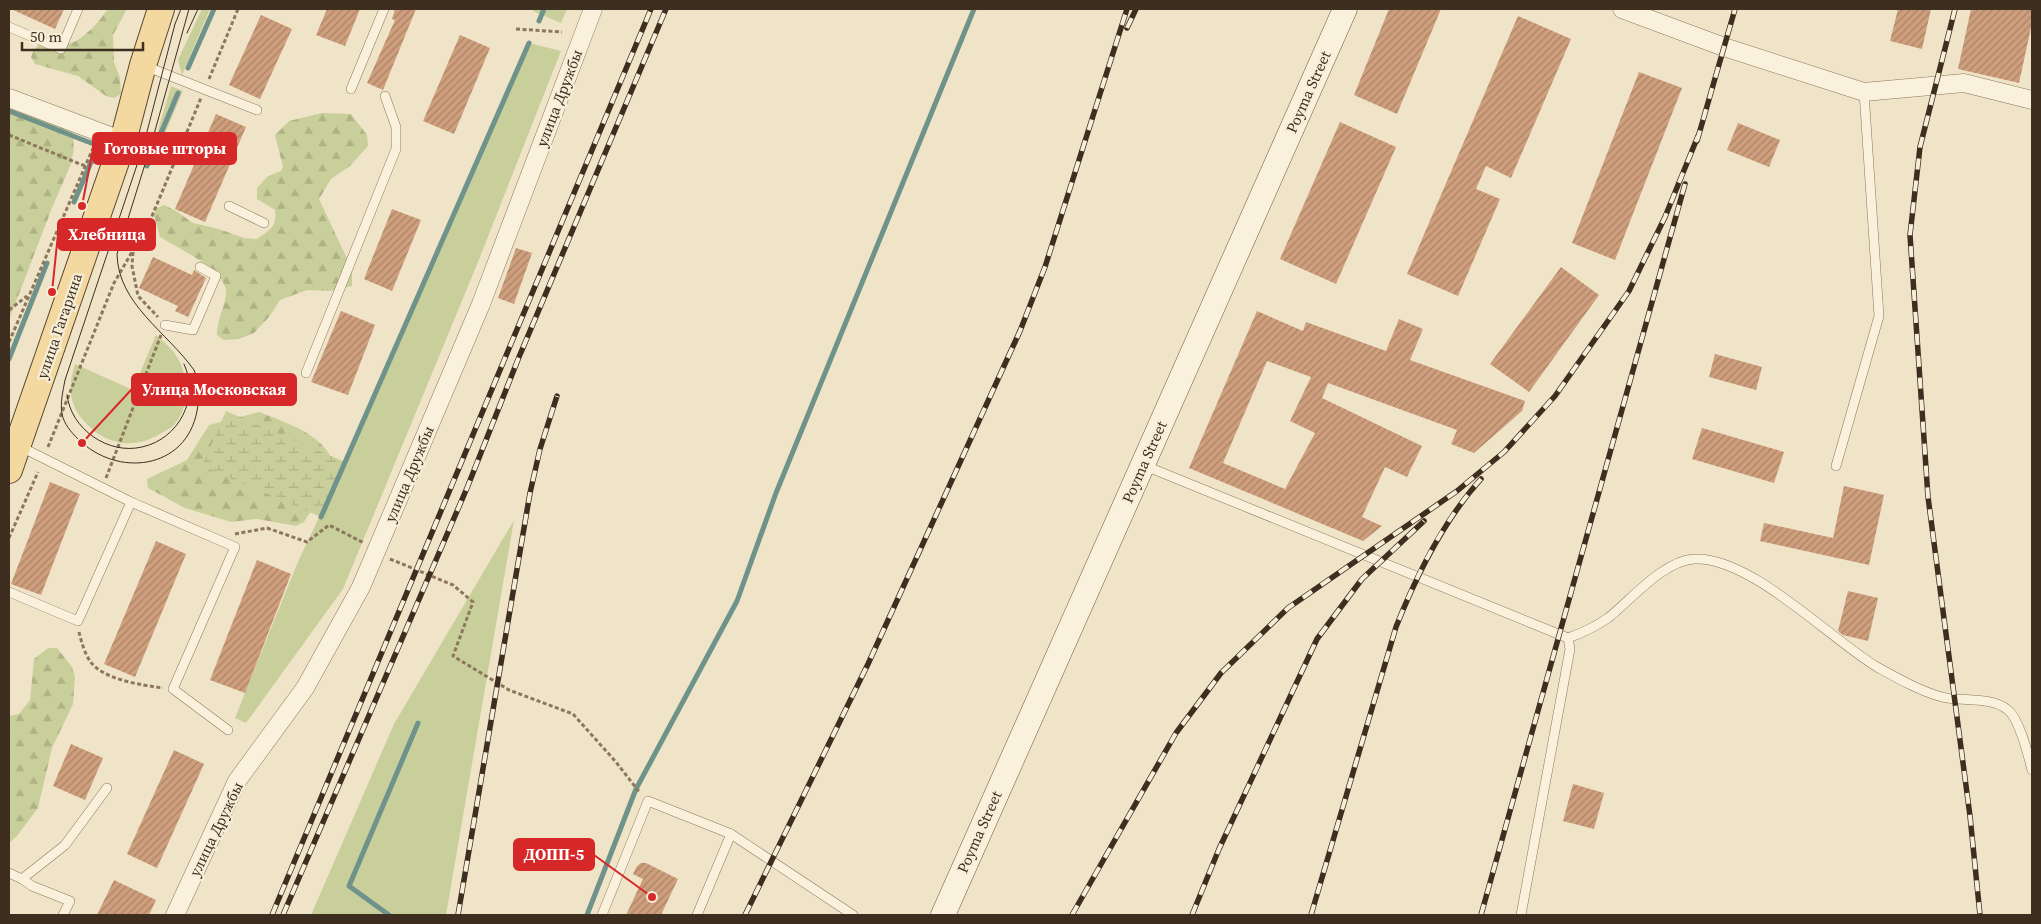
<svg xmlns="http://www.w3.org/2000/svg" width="2041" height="924" font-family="'Source Serif 4',serif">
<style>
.grass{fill:#c9cf9b}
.forest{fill:url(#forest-firs)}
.wetland{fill:url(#wetland-marsh)}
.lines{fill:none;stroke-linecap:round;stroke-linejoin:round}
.stream{stroke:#6f938a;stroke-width:5}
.building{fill:url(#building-hatch);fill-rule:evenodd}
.service-casing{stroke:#8d765c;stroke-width:10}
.minor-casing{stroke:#8d765c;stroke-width:19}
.secondary-casing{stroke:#6f573f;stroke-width:25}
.primary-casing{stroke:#5b4430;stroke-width:28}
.path{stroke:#8d765c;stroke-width:3;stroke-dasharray:4 2.5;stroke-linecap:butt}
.service{stroke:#faf1dc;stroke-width:9}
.minor{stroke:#faf1dc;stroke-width:18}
.secondary{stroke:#faf1dc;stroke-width:24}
.primary{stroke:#f3d9a0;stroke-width:26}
.tram{stroke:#3d2e20;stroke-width:1}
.rail-casing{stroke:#3d2e20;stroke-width:5.5}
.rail{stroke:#f7eed8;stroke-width:4;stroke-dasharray:11;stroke-linecap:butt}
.labels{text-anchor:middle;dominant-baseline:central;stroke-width:4.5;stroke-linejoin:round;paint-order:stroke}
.street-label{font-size:15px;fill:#3d2e20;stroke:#f7eed8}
.leader{fill:none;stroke:#d62828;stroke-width:2}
.callout-dot{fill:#d62828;stroke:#f7eed8;stroke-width:2}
.callout{fill:#d62828;stroke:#d62828;stroke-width:2}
.callout-label{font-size:16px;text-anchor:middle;font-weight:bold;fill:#fff}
</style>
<defs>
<pattern id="forest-firs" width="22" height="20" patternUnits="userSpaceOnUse" patternTransform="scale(1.25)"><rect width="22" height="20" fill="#c9cf9b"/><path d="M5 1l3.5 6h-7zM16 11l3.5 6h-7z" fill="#aeb285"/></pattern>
<pattern id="wetland-marsh" width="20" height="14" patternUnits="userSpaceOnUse" patternTransform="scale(1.25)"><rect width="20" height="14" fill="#c9cf9b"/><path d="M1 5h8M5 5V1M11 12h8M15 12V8" fill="none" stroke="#aeb285"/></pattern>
<pattern id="building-hatch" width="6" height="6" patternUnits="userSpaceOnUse" patternTransform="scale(1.25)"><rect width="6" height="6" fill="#cf9f7d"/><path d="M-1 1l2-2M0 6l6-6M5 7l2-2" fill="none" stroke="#a98266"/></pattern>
</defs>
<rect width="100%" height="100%" fill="#f0e4c8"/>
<g class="grass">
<polygon points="202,9 210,9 182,75 178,60"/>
<polygon points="534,9 567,9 561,23 533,11"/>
<polygon points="529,43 561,51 478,262 343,589 246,723 235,718 297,564 345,462"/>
<polygon points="171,86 183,91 152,164 158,130"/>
<path d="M 156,335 C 162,341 171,347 175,354 C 189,373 191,408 173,426 C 170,429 164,431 160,434 C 133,450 105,445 84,421 C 69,405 68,385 75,364 L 133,390 Z"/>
<polygon points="514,520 446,915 311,915 394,724"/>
</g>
<g class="forest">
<path d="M 108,9 L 127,9 L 113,35 L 114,62 L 120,78 L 121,94 L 114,98 L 106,96 L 78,76 L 35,64 L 31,57 C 38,34 57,48 74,42 C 87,36 100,20 108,9 Z"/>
<polygon points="9,104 72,129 74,148 71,164 52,208 9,320"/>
<path d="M 322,113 L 351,114 L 367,135 L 368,146 L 350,166 L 331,179 L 319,199 L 352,269 L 352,286 L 331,291 L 307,290 L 280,300 L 269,317 L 254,333 L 239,339 L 224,340 L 217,335 C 217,318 225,308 226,293 C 227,270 177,248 160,237 L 154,215 L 157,208 L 164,205 L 176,211 L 193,223 L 219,229 L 244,238 L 257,239 C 270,229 277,228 275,210 L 257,199 L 257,188 L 268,176 L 281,171 L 283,167 L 275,135 L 289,121 Z"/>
<path d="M 259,412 C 286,423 320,432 333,461 L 322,494 L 304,522 L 296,526 L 257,519 L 231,522 L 185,508 L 148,488 L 147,479 L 187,460 L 209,425 Z"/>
<polygon points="48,648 57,648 72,667 75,677 73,704 52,748 38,808 17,836 9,843 9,716 19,714 30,700 34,659"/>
</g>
<polygon class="wetland" points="226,411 345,462 321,517 202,466"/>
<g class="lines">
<g class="stream">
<polyline points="539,21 544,9"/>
<polyline points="188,68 214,9"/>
<polyline points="9,111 109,150"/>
<polyline points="147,166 178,93"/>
<polyline points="74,202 98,146"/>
<polyline points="9,359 47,263"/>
<polyline points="321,517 529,43"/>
<polyline points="389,915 349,886 418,723"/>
<polyline points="587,915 636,789 737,601 776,493 974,9"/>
</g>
</g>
<g class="building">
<polygon points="11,9 64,9 55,29"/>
<polygon points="327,9 360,9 345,46 316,35"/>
<polygon points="395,9 416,9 383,90 367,83 395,20 392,19"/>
<polygon points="1389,9 1441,9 1397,114 1354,95"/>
<polygon points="1898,9 1931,9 1922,49 1890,41"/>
<polygon points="1971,9 2032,9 2032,23 2019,83 1958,69"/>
<polygon points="261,15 292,29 260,99 229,85"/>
<polygon points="1518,16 1571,39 1511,178 1486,166 1476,189 1500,199 1458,296 1407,274"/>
<polygon points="460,35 490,48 454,134 423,121"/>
<polygon points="1639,72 1682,88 1615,260 1572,243"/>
<polygon points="216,114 246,127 205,222 175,209"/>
<polygon points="1340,122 1396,147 1336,284 1280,259"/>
<polygon points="1738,123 1780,140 1769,167 1727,150"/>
<polygon points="392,209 421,220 392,291 364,279"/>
<polygon points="516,248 532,253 514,304 498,298"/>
<polygon points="153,257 192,275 194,270 206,278 188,317 175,311 178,306 139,288"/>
<polygon points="1561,267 1599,295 1529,392 1490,364"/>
<polygon points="341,311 375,325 348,395 311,382"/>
<path d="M 1257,311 L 1303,331 L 1306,322 L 1386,351 L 1399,319 L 1423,329 L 1410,360 L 1525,401 L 1522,411 L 1474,453 L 1451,444 L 1457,430 L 1328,383 L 1322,398 L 1422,446 L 1407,477 L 1385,467 L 1362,517 L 1382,526 L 1363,541 L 1189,468 ZM 1267,361 L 1311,377 L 1290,421 L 1315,433 L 1285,489 L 1223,463 Z"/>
<polygon points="1715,354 1762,367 1756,390 1709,377"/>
<polygon points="1702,428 1784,452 1774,483 1692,459"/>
<polygon points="50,482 80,494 41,595 11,584"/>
<polygon points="1844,486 1884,495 1869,565 1760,541 1764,523 1833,538"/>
<polygon points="156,541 186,554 135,677 104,664"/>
<polygon points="257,560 291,574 245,693 210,680"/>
<polygon points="1848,591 1878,598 1868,641 1843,635 1838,631"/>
<polygon points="71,744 103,758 85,800 53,786"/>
<polygon points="174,750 204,764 157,868 127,854"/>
<polygon points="1573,784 1604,793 1594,829 1563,821"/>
<polygon points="641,863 646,863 678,879 661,915 626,915 643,879 633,874 637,866"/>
<polygon points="114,880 156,900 149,915 97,915"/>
</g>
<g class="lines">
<g class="service-casing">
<g id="service">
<polyline points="9,27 61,49 78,9"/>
<polyline points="145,66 257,110"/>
<polyline points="351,89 384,9"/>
<polyline points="229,206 264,223"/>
<polyline points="165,325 193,330 216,276 200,267"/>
<polyline points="306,373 396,149 396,127 385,96"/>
<polyline points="21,447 131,502 235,547 173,689 228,730"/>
<polyline points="1143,465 1568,638 1570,649 1521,915"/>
<polyline points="1836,466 1879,316 1864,92"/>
<polyline points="9,592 78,621 131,502"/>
<path d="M 1568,638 C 1582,633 1595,627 1608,618 C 1632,599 1663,561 1694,559 C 1750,556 1829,638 1877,667 C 1897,678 1920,691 1942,697 C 1962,702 1991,696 2008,710 C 2020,720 2028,755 2032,770"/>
<polyline points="9,873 22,879 65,845 107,788"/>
<polyline points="22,879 32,886 70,901 63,915"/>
<polyline points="602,915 648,801 731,834 853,915"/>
<polyline points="697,915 731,834"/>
</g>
</g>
<g class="minor-casing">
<g id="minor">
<polyline points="1622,9 1724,47 1864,92 1964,83 2032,100"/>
<polyline points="9,98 123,141"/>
<polyline points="175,915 237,781 305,688 361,587 481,304 593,9"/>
</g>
</g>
<g class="secondary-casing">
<polyline id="secondary" points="943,915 1345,9"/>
</g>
<g class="primary-casing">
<polyline id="primary" points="9,470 123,141 143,65 161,9"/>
</g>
<g class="path">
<polyline points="516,29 562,32"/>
<polyline points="209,79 238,9"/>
<polyline points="9,135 85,166"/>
<polyline points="133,252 132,266 138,296 158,317"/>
<polyline points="9,310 27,296"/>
<polyline points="9,342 94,146"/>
<polyline points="48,447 114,283 150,221 201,98"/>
<polyline points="106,478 161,335"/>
<polyline points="235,534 267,528 307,542 329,525 364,543"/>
<polyline points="9,538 38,472"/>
<polyline points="390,559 453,585 473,602 453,656 509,690 573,714 616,762 640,793"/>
<path d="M 79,632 C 81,641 85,654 90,661 C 103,680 142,685 163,688"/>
</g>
<use href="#service" class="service"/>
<use href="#minor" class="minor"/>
<use href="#secondary" class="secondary"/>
<use href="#primary" class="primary"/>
<g class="tram">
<path d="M 181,9 L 175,24 L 143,147 L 65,380 C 63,391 60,403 62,414 C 64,424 71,432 78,439 C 117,478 186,470 197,411 C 200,396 200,384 194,370 C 167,332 118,304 117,254 L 151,145 L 189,9"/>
<polyline points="187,33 198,9"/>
<path d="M 67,395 C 71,429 108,455 142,447 C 179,439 200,398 184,364"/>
</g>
<g class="rail-casing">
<g id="rail">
<polyline points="1955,9 1920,147 1910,235 1928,497 1970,816 1980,915"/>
<polyline points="1127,28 1136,9"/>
<polyline points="1697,141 1735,9"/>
<polyline points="272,915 651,9"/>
<polyline points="283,915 467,488 519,357 666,9"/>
<polyline points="458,915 530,493 540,449 557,396"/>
<polyline points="745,915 868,664 1020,331 1045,267 1127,9"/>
<polyline points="1072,915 1176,733 1221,673 1288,608 1457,491 1504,452 1555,396 1629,291 1665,217 1698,136"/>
<polyline points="1192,915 1219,849 1317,639 1362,579 1424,521"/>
<path d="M 1311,915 L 1396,627 C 1417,574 1443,521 1481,479"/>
<polyline points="1481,915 1685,184"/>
</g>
</g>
<use href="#rail" class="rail"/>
</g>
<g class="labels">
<g class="street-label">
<text transform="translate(1308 92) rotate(-66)">Poyma Street</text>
<text transform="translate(559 98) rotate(-69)">улица Дружбы</text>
<text transform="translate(59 326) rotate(-71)">улица Гагарина</text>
<text transform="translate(1144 462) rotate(-66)">Poyma Street</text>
<text transform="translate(409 474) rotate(-67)">улица Дружбы</text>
<text transform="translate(216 829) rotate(-64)">улица Дружбы</text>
<text transform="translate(979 832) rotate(-66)">Poyma Street</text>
</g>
</g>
<path class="leader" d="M82 206L93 149M52 292L58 234M82 443L132 389M652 897L594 855"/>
<g class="callout-dot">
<circle cx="82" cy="206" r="5"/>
<circle cx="52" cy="292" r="5"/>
<circle cx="82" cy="443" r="5"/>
<circle cx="652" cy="897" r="5"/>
</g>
<g class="callout">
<rect x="93" y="133" width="143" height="31" rx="5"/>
<rect x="58" y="219" width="97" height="31" rx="5"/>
<rect x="132" y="374" width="164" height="31" rx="5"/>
<rect x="514" y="839" width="80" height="31" rx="5"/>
</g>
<g class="callout-label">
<text x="165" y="154">Готовые шторы</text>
<text x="107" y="240">Хлебница</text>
<text x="214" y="395">Улица Московская</text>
<text x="554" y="860">ДОПП-5</text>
</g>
<rect width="2041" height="924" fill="none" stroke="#3d2e20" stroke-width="20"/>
<path d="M22 42v8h121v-8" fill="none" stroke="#3d2e20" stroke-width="2.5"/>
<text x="30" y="42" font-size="15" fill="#3d2e20" stroke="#f7eed8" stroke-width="4" paint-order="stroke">50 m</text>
</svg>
